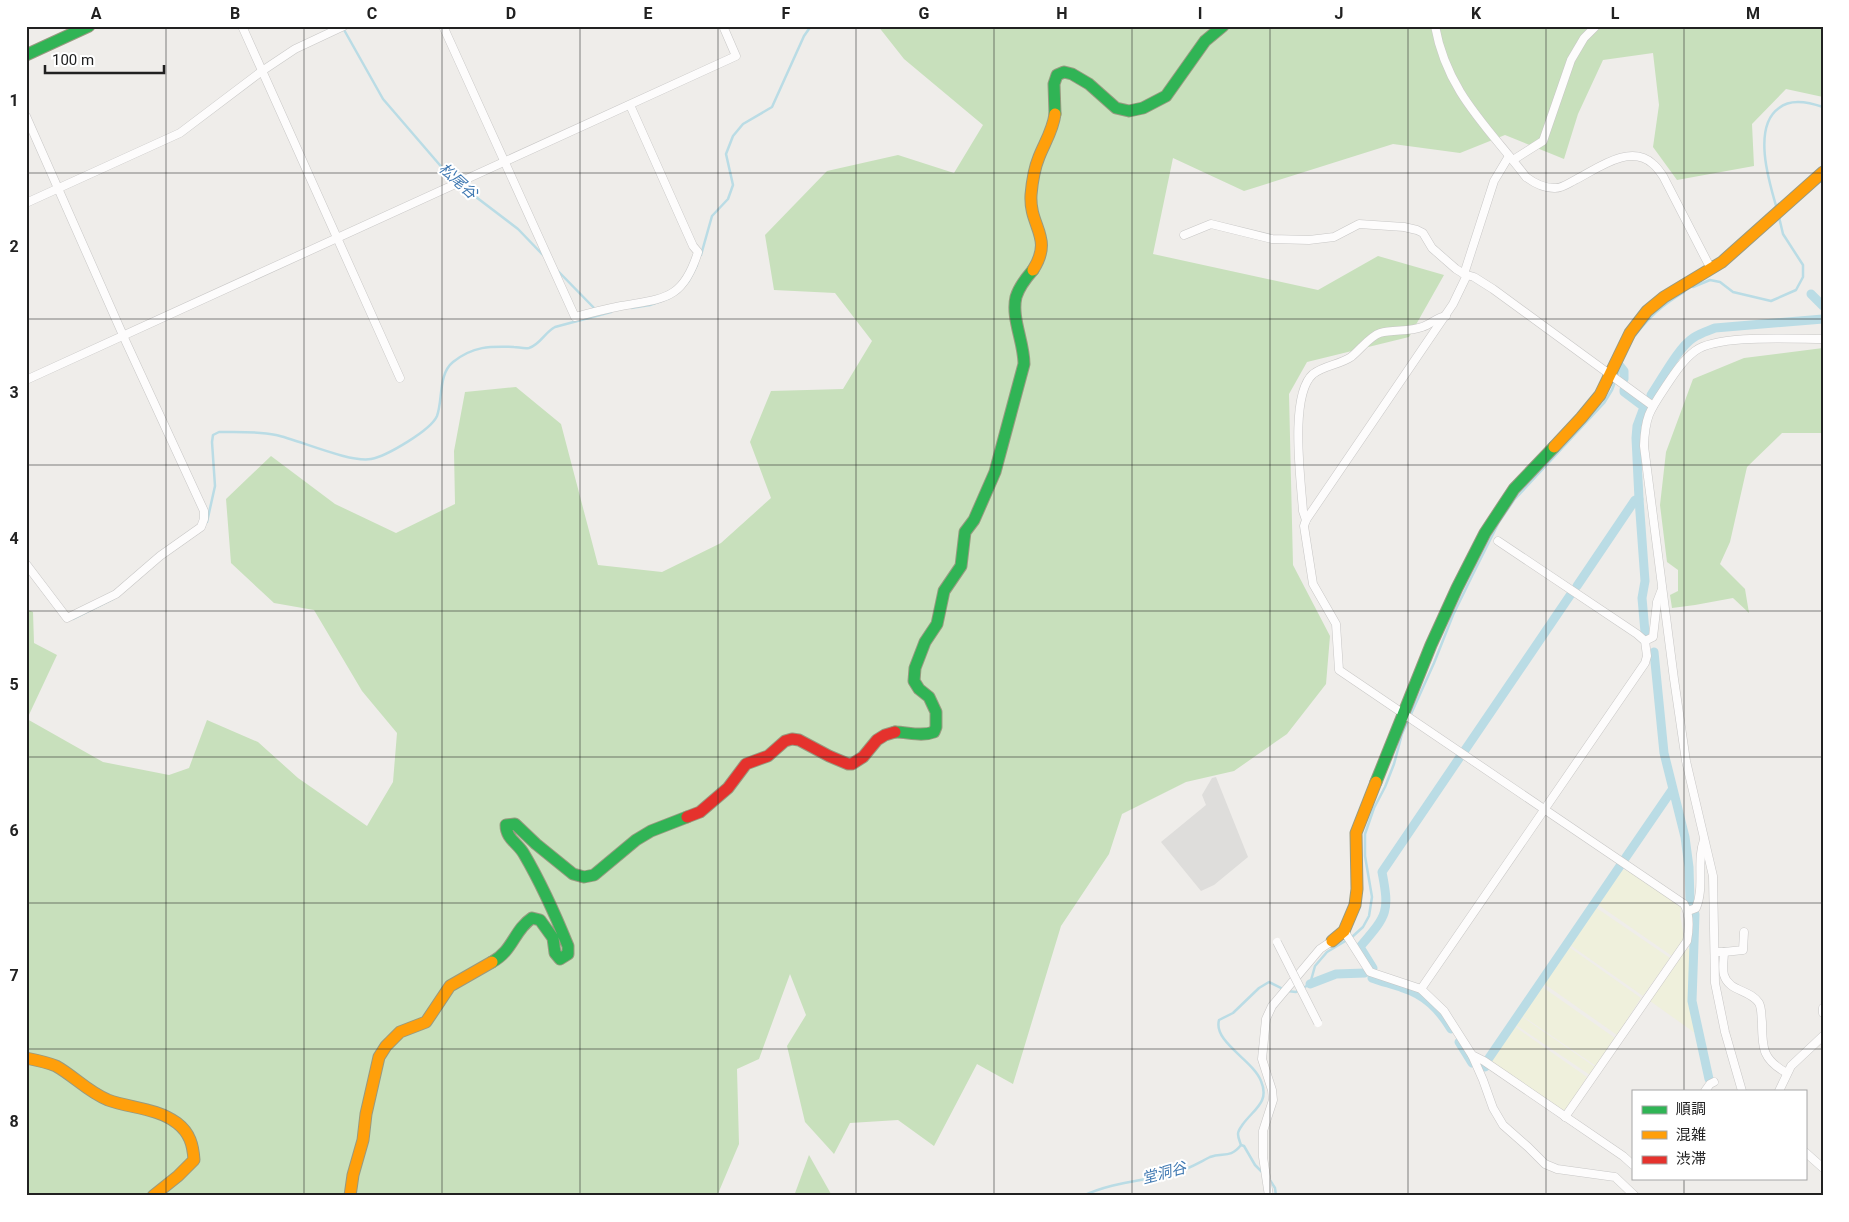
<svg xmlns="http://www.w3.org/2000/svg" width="1849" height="1222" font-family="Roboto,'Noto Sans JP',sans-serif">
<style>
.residential{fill:#dedddb}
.farmland{fill:#eff0dc}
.forest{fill:#c8e0bc}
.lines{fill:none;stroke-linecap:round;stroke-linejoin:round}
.stream{stroke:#badce5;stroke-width:2.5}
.canal{stroke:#badce5;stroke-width:9}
.street-casing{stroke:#c8c7c6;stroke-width:9}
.fast-casing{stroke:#989a80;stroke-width:13}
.slow-casing{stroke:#989a80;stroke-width:13}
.jam-casing{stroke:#989a80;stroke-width:13}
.street{stroke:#fdfcfc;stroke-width:8}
.fast{stroke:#30b455;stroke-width:11}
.slow{stroke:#ff9f0a;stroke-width:11}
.jam{stroke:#e5322d;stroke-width:11}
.street-bridge-casing{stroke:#c8c7c6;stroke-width:9;stroke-linecap:butt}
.street-bridge{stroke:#fdfcfc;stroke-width:8}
.grid{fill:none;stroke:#212121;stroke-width:1;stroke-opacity:0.55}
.labels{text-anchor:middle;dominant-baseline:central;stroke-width:4;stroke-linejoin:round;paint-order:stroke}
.water-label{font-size:15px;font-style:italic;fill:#4079b2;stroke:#fff}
.neatline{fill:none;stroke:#212121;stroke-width:2}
.grid-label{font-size:16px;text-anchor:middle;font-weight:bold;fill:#212121}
</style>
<rect width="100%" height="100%" fill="#efedea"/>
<polygon class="residential" points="1216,777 1248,857 1214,885 1201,891 1161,842 1206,805 1202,795 1212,778"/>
<g class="farmland">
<polygon points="1621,869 1629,871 1682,907 1680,914 1684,938 1672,956 1597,904"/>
<polygon points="1595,907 1670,958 1643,996 1570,945"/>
<polygon points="1569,947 1641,998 1617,1035 1543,983"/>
<polygon points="1686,948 1691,949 1688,989 1689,1006 1695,1033 1650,1001"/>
<polygon points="1541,986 1615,1038 1596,1066 1521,1015"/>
<polygon points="1521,1016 1595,1067 1590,1075 1516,1025"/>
<polygon points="1514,1026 1587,1077 1567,1109 1562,1111 1490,1062"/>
</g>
<g class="forest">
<polygon points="878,26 1823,26 1823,97 1786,89 1752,124 1754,166 1677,180 1653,147 1659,105 1653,53 1603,60 1578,114 1564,159 1505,135 1460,153 1393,144 1244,191 1173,158 1153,254 1318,290 1378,256 1444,275 1409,337 1307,362 1289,394 1293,565 1330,636 1326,684 1287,734 1234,771 1186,782 1122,814 1109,854 1061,926 1013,1084 977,1064 934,1146 898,1120 850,1123 834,1154 805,1122 787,1046 806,1015 790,974 759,1059 737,1069 739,1144 717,1196 26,1196 26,609 33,612 34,643 57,655 27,719 103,762 169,775 189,768 207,720 258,742 298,778 367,826 393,782 397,733 362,691 314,610 274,603 231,563 226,499 271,456 335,504 396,533 455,504 454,451 465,392 516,387 561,424 598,565 662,572 721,543 771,498 750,442 771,391 843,389 872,341 835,293 774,290 765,235 827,171 898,155 954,173 983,125 904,59"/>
<polygon points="1823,348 1823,433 1782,433 1747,467 1730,542 1720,564 1745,589 1749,613 1733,598 1695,605 1672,608 1670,595 1678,591 1678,570 1667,562 1660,505 1666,452 1693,379 1744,358"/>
<polygon points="809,1155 831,1194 830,1196 794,1196"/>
</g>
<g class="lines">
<g class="stream">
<polyline points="343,28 383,99 451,178 518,229 544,256"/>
<path d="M 1777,209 C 1769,182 1752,127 1779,108 C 1791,98 1809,102 1823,107"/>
<polyline points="701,255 712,216 728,199 733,185 726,154 733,136 743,124 772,107 804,36 811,26"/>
<polyline points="556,269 596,310"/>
<polyline points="688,282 697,265"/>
<polyline points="1693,287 1710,280 1720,282 1733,292 1771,301 1796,290 1803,277 1803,265 1783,234 1779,217"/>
<polyline points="631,308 650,305 669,298"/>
<path d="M 1633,338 C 1649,317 1661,306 1684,292"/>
<path d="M 207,522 L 215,486 L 212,442 L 213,435 L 219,432 C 237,432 258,431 276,435 C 299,440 350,463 371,459 C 387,456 431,430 437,416 C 443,400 438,374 453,362 C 473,346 490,346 514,347 C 518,347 524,349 529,348 C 540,345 545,332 555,327 L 611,312"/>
<polyline points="73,619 113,599"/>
<path d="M 1262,1172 L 1255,1165 L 1244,1146 L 1241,1145 C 1240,1142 1238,1138 1238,1134 C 1238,1130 1241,1127 1243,1124 C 1254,1109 1270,1102 1261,1081 C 1253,1060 1213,1042 1219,1020 L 1233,1013 L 1259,988 L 1269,982 L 1287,991 L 1296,992 L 1310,984 L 1315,966 L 1327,952 L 1352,937 L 1363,927 L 1369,916 L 1372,897 L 1365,856 L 1365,834 L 1374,808 L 1385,787 L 1394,764 L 1402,734 L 1434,663 L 1453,615 L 1473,574 L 1499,522 L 1514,500 L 1604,403 L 1612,390 L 1620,368"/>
<polyline points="1268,1177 1275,1188 1276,1196"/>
<path d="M 1083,1196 C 1112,1182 1144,1181 1174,1173 C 1187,1170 1198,1163 1210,1157 C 1223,1152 1230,1159 1241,1145"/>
</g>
<g class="canal">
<polyline points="1811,294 1823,306"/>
<polyline points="1620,366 1624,371 1624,379"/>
<polyline points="1624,390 1624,392 1644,407 1637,426 1636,438 1639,499 1645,581 1642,598 1645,632"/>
<path d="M 1651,395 C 1662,379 1678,348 1693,338 C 1700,333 1708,331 1715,328 L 1823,319"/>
<polyline points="1577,586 1635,500 1639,499"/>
<polyline points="1654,652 1664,753 1685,837 1689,867 1690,902"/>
<polyline points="1465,750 1571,594"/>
<polyline points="1624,860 1672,790"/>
<polyline points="1695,914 1692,1001 1709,1079"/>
<path d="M 1373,968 L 1360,947 C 1387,915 1390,913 1382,872 L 1460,757"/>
<path d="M 1372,978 C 1382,982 1393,984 1403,988 C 1425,995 1439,1009 1451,1029"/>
<polyline points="1310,984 1336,974 1365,973"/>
<polyline points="1459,1042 1472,1063"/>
<polyline points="1489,1058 1620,866"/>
<polyline points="1480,1066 1485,1067"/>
</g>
<g class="street-casing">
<g id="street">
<polyline points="242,26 400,378"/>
<path d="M 443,26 L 575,317 C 590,313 606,309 621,306 C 665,298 683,300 698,252 L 693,246 L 630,105"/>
<path d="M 1435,26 C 1447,92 1487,126 1526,177 C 1534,183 1543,188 1554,188 C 1561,189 1569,183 1575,180 C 1597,169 1630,143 1653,164 C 1657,167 1660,172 1663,176 L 1711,269"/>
<polyline points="26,116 126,342 204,511 204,519 201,527 160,556 116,594 67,618 26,564"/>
<path d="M 1509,156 L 1494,181 L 1464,274 L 1467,275 L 1453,304 L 1306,520 L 1304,526 L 1313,584 L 1336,624 L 1339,670 L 1684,904 C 1690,914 1689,930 1687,941 L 1565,1117"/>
<polyline points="1513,160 1543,141 1571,60 1584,38 1596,26"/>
<polyline points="26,203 180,133 262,71 295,49 344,26"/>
<polyline points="1184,235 1211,224 1272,239 1309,240 1334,237 1359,224 1404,227 1417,230 1423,233 1432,248 1456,269 1464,274"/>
<polyline points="1467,275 1474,277 1493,289 1653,406"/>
<polyline points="26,380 736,56 723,26"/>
<path d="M 1306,520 L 1303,511 C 1301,481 1289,395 1313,374 C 1325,365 1339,365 1351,357 C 1360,350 1370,336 1380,333 C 1393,329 1409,332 1422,327 C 1430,325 1437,317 1446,316"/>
<polyline points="1645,641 1653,637 1657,602 1662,589"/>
<path d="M 1688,911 L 1696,908 C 1705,887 1696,861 1704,840"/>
<polyline points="1344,931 1370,972 1421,989 1444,1011 1472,1055 1484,1061 1623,1156 1633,1165"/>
<path d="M 1715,952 L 1724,952 C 1724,959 1722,968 1724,975 C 1729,992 1750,989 1759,1003 C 1762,1009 1761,1015 1762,1022 C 1762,1049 1763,1060 1787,1073"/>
<polyline points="1724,952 1743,950 1744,932"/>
<polyline points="1421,989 1645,663 1647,656 1645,641 1637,634 1498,541"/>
<polyline points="1823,1008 1823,1013"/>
<polyline points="1472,1055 1483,1080 1493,1108 1503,1125 1528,1147 1545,1164 1557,1169 1615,1177 1635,1196"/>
<polyline points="1705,1091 1710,1084 1714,1082"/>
<path d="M 1742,1091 L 1725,1032 L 1715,983 L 1713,876 L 1686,761 L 1674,679 L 1644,446 C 1645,416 1650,410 1666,386 C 1674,374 1683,360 1695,351 C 1717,334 1793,339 1823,339"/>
<polyline points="1779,1091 1791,1066 1823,1036"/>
<polyline points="1805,1152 1823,1168"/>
<polyline points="1269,1196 1263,1157 1263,1131 1273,1100 1272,1090 1262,1059 1266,1019 1272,1006 1320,949 1332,941"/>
</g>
</g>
<g class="fast-casing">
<g id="fast">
<polyline points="26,55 89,26"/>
<polyline points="1055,114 1054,84 1057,75 1064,72 1072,74 1089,84 1116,108 1129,111 1143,108 1166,96 1205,41 1223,26"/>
<path d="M 895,732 C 908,732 921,737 934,732 L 936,727 L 936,712 L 929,697 L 919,689 L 914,681 L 915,668 L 925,642 L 937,624 L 944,591 L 961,566 L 965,532 L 974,520 L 995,472 L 1024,364 C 1024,342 1011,318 1016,297 C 1019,287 1026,278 1033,270"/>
<polyline points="1376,782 1431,645 1457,588 1485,533 1514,489 1554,447"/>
<path d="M 492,962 C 513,951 514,930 532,918 L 540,920 L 553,938 L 555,953 L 560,959 L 568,954 L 568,946 C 555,914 541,883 524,854 C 518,843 506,839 506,825 L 515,824 L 536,844 L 573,874 L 584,877 L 594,875 L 636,840 L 651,831 L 687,817"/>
</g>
</g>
<g class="slow-casing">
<g id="slow">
<path d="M 1033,270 C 1054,237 1029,227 1031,195 C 1032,183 1034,169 1039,157 C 1045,142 1053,130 1055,114"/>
<polyline points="1554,447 1581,418 1600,395 1630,333 1647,311 1664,297 1722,262 1823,172"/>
<polyline points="1332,941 1344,931 1355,905 1357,889 1356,833 1376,782"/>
<path d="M 26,1058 C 36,1060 46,1062 56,1066 C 74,1076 88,1092 108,1100 C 130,1108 157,1108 177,1123 C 190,1133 193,1145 194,1160 L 178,1176 L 153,1196"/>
<polyline points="350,1196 353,1175 363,1140 366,1114 379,1057 386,1046 400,1032 426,1022 450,986 492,962"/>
</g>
</g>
<g class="jam-casing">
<polyline id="jam" points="687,817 700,812 728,788 746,764 768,756 785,741 792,739 799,740 829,756 848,764 852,764 863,757 877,740 885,735 895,732"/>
</g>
<use href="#street" class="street"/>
<use href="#fast" class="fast"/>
<use href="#slow" class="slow"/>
<use href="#jam" class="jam"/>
<g class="street-bridge-casing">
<polyline id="street-bridge" points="1277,942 1318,1023"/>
</g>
<use href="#street-bridge" class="street-bridge"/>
</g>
<path class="grid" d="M 166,26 L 166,1196M 304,26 L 304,1196M 442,26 L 442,1196M 580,26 L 580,1196M 718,26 L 718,1196M 856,26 L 856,1196M 994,26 L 994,1196M 1132,26 L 1132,1196M 1270,26 L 1270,1196M 1408,26 L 1408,1196M 1546,26 L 1546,1196M 1684,26 L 1684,1091M 26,173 L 1823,173M 26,319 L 1823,319M 26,465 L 1823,465M 26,611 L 1823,611M 26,757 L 1823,757M 26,903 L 1823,903M 26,1049 L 1823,1049M 1684,1178 L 1684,1196"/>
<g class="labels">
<g class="water-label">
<text transform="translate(458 181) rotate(42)">松尾谷</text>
<text transform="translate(1164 1173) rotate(-15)">堂洞谷</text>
</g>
</g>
<rect width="1849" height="1222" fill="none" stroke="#ffffff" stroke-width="55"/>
<rect x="1632" y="1090" width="175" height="90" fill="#ffffff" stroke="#a6a6a6"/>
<rect x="1642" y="1106" width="25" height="8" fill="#30b455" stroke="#a6a6a6"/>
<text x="1676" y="1114" font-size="15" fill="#212121">順調</text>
<rect x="1642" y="1131" width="25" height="8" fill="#ff9f0a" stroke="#a6a6a6"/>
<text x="1676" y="1140" font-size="15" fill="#212121">混雑</text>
<rect x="1642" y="1156" width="25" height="8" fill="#e5322d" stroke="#a6a6a6"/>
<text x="1676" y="1164" font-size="15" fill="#212121">渋滞</text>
<path d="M45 65v8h119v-8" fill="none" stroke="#212121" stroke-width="2.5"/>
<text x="52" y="65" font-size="15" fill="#212121" stroke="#ffffff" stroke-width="4" paint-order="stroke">100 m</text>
<rect x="28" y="28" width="1794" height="1166" class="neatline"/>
<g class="grid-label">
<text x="96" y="19">A</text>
<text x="235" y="19">B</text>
<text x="372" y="19">C</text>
<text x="511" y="19">D</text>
<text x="648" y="19">E</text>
<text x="786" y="19">F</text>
<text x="924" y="19">G</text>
<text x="1062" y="19">H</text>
<text x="1200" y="19">I</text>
<text x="1339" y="19">J</text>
<text x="1476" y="19">K</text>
<text x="1615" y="19">L</text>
<text x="1753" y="19">M</text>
<text x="14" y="106">1</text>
<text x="14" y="252">2</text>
<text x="14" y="398">3</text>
<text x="14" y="544">4</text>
<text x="14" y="690">5</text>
<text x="14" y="836">6</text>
<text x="14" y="981">7</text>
<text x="14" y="1127">8</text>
</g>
</svg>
